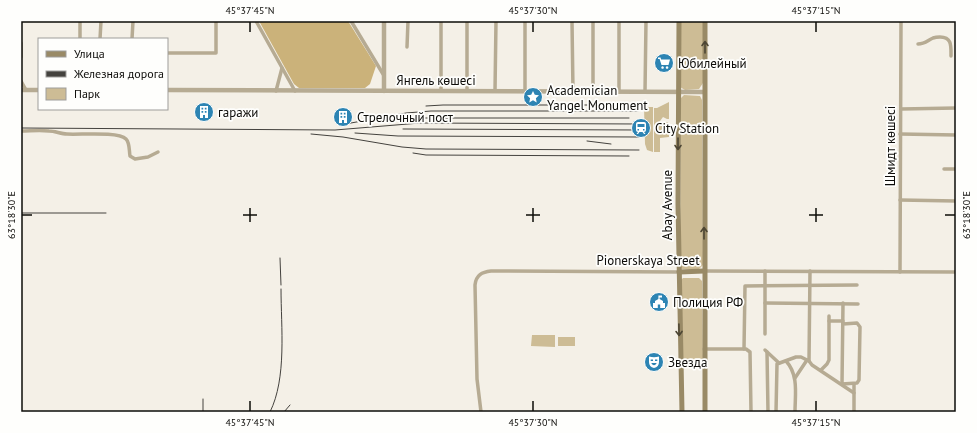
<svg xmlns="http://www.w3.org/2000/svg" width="977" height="433" font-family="'PT Sans',sans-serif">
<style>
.green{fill:#cdbc95}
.forest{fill:#cbb27a}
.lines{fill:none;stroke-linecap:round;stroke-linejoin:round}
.minor{stroke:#b6ab93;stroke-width:3.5}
.tertiary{stroke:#b6ab93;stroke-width:4.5}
.secondary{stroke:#998a66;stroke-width:5}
.rail{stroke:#44423e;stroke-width:1}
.oneway{stroke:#4c4533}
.ticks{fill:none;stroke:#0d0c09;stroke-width:1.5}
.labels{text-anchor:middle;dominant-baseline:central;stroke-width:3.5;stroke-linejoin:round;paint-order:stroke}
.poi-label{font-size:13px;fill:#0d0c09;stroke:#fefefc;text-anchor:start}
.street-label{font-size:13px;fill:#0d0c09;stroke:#fefefc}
.neatline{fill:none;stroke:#0d0c09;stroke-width:1.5}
.ticks-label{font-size:10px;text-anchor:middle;fill:#0d0c09}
</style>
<rect width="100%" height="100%" fill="#f4f0e7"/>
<g class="green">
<polygon points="681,21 703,21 703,83 699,89 685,90 680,87"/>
<polygon points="684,95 700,96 702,100 703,265 699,269 682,269 680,267 681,98"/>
<polygon points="669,102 669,119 667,119 663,117 660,121 663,124 667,122 669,123 669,137 660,138 660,152 654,152 654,108 657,108"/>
<polygon points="644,107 653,107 653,152 647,150 645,144"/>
<polygon points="683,278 699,278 702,281 703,362 682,363 681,280"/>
<polygon points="532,335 555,335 555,347 531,346"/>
<rect x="558" y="337" width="17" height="9"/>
</g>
<polygon class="forest" points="259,21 348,21 376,66 370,84 365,88 299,88 294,84"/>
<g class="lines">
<g class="minor">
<polyline points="256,21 295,91"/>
<polyline points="351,21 383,74"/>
<polyline points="525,21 525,92"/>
<polyline points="572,21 573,92"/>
<polyline points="593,21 593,92"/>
<polyline points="619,21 619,92"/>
<polyline points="80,39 80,21"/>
<polyline points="100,39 101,21"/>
<polyline points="132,39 133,21"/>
<polyline points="21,43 21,57"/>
<path d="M 918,44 C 925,44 928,40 933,38 C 936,37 937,37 940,37 C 952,37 951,46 951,56"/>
<polyline points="407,47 408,21"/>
<polyline points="167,53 216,53 216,21"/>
<polyline points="21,81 26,90"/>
<polyline points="276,91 282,68"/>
<polyline points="441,91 441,21"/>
<polyline points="467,91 467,21"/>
<polyline points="495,91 496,21"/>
<polyline points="645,92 646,21"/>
<polyline points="901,109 956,108"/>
<path d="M 21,131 C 30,131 40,130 49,131 C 55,131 61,134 67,134 C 79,135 118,131 126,139 C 130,143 129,151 130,156 L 135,159 L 148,157 L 158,152"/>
<polyline points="900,134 956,135"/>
<polyline points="944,169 956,169"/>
<polyline points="900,200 956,201"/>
<polyline points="704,271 956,272"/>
<polyline points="765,271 765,334"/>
<polyline points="810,271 809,361 812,365 854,393"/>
<polyline points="900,272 901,21"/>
<polyline points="765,303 858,304"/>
<polyline points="843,303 842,384 857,383 859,380 860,327 857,323 843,324"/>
<polyline points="829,321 843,321"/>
<polyline points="704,349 746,349 750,352 751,412"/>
<polyline points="744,349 745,286 857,285"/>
<polyline points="765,350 779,363"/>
<polyline points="767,352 768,412"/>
<path d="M 786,361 C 799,375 795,395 795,412"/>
<polyline points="821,370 827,364 829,360 829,316"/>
<polyline points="795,378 807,360"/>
<polyline points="854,384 854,412"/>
<path d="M 481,412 L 477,379 L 475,285 C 476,275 482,272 491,271 L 679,272"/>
<polyline points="776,412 777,364 796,357 801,357 809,361"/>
</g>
<g class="tertiary">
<polyline points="21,90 39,90"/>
<polyline points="167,90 704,92"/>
<polyline points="384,91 384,21"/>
</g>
<g class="secondary">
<polyline points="679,21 678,204 682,412"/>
<polyline points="705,21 705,412"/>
<polyline points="679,272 704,271"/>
</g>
<g class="rail">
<polyline points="426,106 443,105 638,105"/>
<polyline points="421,118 629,118"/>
<polyline points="340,125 406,113 431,111 638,111"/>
<polyline points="21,128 335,130 420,123 639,124"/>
<polyline points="403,129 639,130"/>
<polyline points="355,133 398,136 639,137"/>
<polyline points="311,134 343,137 402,147 426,149 639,150"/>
<polyline points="587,141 611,144"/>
<polyline points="413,153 426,155 629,156"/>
<polyline points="21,213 106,213"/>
<polyline points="280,258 281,285"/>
<polyline points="203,412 203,399"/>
<path d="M 270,412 C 287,378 281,327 281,289"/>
<polyline points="284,412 290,405"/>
</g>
</g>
<defs><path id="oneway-shaft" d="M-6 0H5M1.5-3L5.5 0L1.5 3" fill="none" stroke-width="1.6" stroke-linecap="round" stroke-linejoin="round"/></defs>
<g class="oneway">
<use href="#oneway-shaft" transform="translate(705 47) rotate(-90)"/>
<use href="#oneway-shaft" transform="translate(678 144) rotate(90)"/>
<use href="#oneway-shaft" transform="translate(704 233) rotate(-90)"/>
<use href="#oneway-shaft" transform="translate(679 330) rotate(89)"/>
</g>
<path class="ticks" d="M 250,22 L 250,32M 533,22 L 533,32M 816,22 L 816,32M 250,208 L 250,222M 533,208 L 533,222M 816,208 L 816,222M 22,215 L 32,215M 243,215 L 257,215M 526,215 L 540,215M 809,215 L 823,215M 945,215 L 955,215M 250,401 L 250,411M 533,401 L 533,411M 816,401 L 816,411"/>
<defs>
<g id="supermarket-disc" transform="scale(1)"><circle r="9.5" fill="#2d84b3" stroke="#fefefc"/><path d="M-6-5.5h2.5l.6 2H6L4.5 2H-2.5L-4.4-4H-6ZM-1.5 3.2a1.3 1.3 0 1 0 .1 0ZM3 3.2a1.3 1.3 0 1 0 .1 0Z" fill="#fff"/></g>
<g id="sight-disc" transform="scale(1)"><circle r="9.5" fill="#2d84b3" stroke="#fefefc"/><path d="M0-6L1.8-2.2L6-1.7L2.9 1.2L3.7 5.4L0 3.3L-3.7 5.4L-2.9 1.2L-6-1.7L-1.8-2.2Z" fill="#fff"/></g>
<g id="building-disc" transform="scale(1)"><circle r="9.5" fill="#2d84b3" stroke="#fefefc"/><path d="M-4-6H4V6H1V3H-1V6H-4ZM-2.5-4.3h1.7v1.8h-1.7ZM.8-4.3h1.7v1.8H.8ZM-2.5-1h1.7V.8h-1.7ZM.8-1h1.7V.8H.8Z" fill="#fff"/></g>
<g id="station-disc" transform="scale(1)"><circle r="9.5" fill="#2d84b3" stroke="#fefefc"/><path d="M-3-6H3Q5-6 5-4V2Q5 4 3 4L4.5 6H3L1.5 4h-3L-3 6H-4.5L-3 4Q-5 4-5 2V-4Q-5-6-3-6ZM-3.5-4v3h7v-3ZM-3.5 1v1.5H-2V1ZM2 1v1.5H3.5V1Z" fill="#fff"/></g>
<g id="civic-disc" transform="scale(1)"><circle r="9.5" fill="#2d84b3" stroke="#fefefc"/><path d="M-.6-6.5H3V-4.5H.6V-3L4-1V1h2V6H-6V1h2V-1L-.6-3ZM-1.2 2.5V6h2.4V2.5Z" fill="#fff"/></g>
<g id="theatre-disc" transform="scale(1)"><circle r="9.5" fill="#2d84b3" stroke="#fefefc"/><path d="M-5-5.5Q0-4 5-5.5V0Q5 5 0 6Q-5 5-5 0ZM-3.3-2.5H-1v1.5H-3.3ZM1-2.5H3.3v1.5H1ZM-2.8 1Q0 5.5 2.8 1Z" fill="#fff"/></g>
</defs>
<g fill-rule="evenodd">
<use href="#supermarket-disc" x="664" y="63"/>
<use href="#sight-disc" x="533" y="97"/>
<use href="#building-disc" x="204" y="112"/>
<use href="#building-disc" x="343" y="117"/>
<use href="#station-disc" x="641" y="128"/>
<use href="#civic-disc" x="659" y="302"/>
<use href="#theatre-disc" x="654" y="362"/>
</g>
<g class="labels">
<g class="poi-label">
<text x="678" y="63">Юбилейный</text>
<text x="547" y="90">Academician<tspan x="547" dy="15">Yangel Monument</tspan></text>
<text x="218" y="112">гаражи</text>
<text x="357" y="117">Стрелочный пост</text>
<text x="655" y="128">City Station</text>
<text x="673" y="302">Полиция РФ</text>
<text x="668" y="362">Звезда</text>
</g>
<g class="street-label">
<text x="436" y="80">Янгель көшесі</text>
<text transform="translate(890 146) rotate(-90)">Шмидт көшесі</text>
<text transform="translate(667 205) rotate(-90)">Abay Avenue</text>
<text x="648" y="260">Pionerskaya Street</text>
</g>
</g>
<rect width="977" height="433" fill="none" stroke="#fefefc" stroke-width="44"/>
<rect x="38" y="38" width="130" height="72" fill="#fefefc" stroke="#9e9d9b"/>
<rect x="46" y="51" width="20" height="6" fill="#998a66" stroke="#9e9d9b"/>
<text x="74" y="58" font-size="12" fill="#0d0c09">Улица</text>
<rect x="46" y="71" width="20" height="6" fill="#44423e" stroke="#9e9d9b"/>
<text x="74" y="78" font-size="12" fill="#0d0c09">Железная дорога</text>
<rect x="46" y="88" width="20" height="12" fill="#cdbc95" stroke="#9e9d9b"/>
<text x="74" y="98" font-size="12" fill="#0d0c09">Парк</text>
<rect x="22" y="22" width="933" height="389" class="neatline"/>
<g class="ticks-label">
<text x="250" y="14">45°37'45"N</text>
<text x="533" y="14">45°37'30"N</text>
<text x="816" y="14">45°37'15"N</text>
<text transform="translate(966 215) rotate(-90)" y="4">63°18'30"E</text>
<text transform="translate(11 215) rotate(-90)" y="4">63°18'30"E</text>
<text x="250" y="426">45°37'45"N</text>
<text x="533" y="426">45°37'30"N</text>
<text x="816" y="426">45°37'15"N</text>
</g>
</svg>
